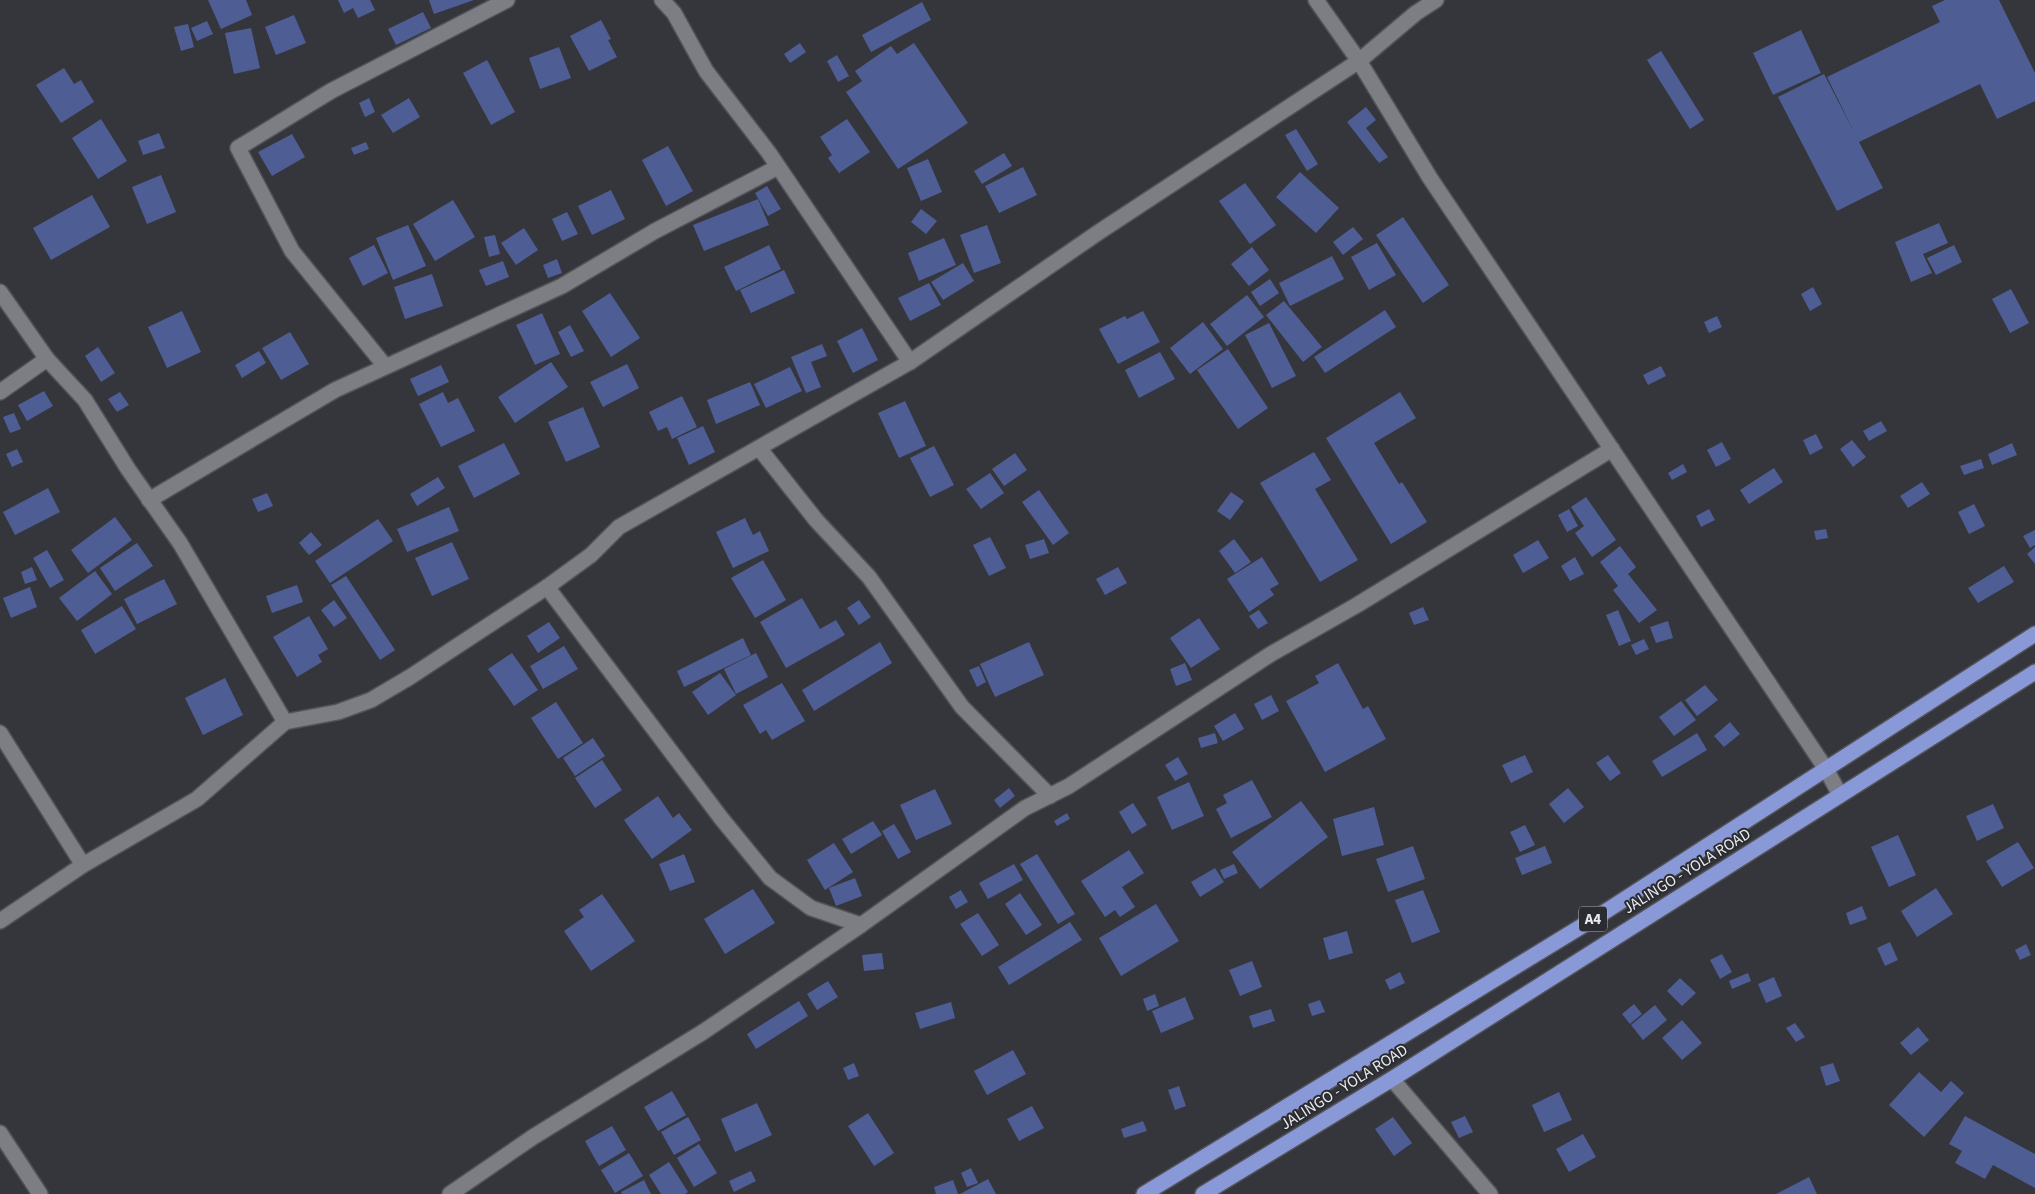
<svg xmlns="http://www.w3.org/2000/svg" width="2035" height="1194" font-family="'Source Sans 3',sans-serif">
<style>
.building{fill:#4f5d95}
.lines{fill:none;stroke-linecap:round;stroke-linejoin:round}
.minor-casing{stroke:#515357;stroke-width:18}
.highway-casing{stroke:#515357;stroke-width:18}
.minor{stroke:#7c7e84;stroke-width:15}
.highway{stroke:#8999d8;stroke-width:15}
.labels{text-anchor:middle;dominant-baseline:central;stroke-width:4;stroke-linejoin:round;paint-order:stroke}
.shield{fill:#2a2c31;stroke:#b0b2b5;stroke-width:1}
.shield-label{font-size:15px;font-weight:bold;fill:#e9ebee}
.street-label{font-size:16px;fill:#e9ebee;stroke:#2a2c31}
</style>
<rect width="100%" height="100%" fill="#34363b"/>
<g class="building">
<polygon points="208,0 246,0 252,15 221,29"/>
<polygon points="338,0 370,0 375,10 358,18 353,8 344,13"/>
<polygon points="429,0 474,0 434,14"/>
<polygon points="1945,0 1999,0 2035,73 2035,101 1997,119 1980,84 1859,142 1883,188 1837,211 1778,97 1824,74 1855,134 1827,77 1940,22 1932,6"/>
<polygon points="922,2 931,20 871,52 862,35"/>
<polygon points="423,12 431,28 396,45 388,29"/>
<polygon points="294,15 306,43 276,55 265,27"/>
<polygon points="601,20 611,39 608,40 617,57 589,71 570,36"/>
<polygon points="207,21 213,34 197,41 191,28"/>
<polygon points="188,24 194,47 181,51 174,27"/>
<polygon points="251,28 260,68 234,74 225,33"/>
<polygon points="1801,30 1821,73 1773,95 1753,53"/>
<polygon points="800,43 806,52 790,63 784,54"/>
<polygon points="914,43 968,123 898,169 846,92 862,81 855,71 891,46 897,54"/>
<polygon points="559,47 571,78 540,89 529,58"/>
<polygon points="1661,51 1704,120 1690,129 1647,60"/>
<polygon points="837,55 849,76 838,82 827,61"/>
<polygon points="487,60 515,112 491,125 463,73"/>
<polygon points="64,68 74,84 81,80 94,102 61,123 36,85"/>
<polygon points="369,98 375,112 365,117 359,103"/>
<polygon points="409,98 420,117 393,133 381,115"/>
<polygon points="1366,107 1376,120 1366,128 1388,157 1379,163 1347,122"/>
<polygon points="101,119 127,161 98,179 72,138"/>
<polygon points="847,119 870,152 839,173 828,158 832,155 820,137"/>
<polygon points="1296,129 1318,164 1307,171 1285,135"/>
<polygon points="159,133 165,148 143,155 138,141"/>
<polygon points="292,134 305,157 272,176 258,152"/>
<polygon points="366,142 369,149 354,155 351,148"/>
<polygon points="668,146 693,191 666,206 642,160"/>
<polygon points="1004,153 1012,166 982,184 974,171"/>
<polygon points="928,159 942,192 921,201 907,168"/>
<polygon points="1023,167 1037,195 999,213 985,186"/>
<polygon points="1300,172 1339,208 1316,233 1276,197"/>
<polygon points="161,175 176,212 147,224 132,187"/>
<polygon points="1245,183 1276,225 1250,244 1219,201"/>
<polygon points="767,186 781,209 768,216 755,193"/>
<polygon points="611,190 625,219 592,235 578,206"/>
<polygon points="92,195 110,227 51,260 33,228"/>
<polygon points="758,199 769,225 704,251 693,225"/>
<polygon points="453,200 475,237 435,261 413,224"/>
<polygon points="921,209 937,221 926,234 911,222"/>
<polygon points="567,212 578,234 562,241 552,219"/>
<polygon points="1403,217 1449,285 1423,303 1376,235"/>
<polygon points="1939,223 1948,243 1923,254 1932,273 1911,282 1895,242"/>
<polygon points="408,225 426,266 393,280 376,238"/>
<polygon points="987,225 1001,263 974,273 960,235"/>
<polygon points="1353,227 1363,239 1343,255 1333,242"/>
<polygon points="524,228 538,250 516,265 501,243"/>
<polygon points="495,235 500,254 489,257 484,237"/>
<polygon points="944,238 956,265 919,281 908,253"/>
<polygon points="1377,243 1396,275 1369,290 1351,257"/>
<polygon points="374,245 388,273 363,286 349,258"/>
<polygon points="769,245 781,269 736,291 724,267"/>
<polygon points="1954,245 1962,262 1936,275 1927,258"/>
<polygon points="1252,247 1269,270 1249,286 1231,264"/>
<polygon points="1332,256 1344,279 1290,306 1279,283"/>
<polygon points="557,259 562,273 548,278 543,265"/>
<polygon points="503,261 509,277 486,286 479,270"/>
<polygon points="963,263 974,281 943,300 931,282"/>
<polygon points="784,270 795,293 751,313 740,290"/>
<polygon points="432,274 443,306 405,319 394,287"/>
<polygon points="1270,279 1279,293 1260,306 1251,292"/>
<polygon points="929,283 941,305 910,321 898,298"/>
<polygon points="1813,287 1822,304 1810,311 1801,294"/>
<polygon points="2011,289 2029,323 2010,333 1992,299"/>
<polygon points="610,293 640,338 611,357 582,311"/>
<polygon points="1247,295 1264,317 1227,346 1210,324"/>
<polygon points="1284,301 1322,347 1303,362 1266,315"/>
<polygon points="1385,310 1396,327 1325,373 1314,357"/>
<polygon points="182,311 201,352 167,368 148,327"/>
<polygon points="1143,311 1160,342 1118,364 1099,329 1125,316 1127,319"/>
<polygon points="542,313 560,354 535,365 516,325"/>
<polygon points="1717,316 1722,327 1709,333 1704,322"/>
<polygon points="1203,322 1223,349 1190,374 1170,348"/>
<polygon points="1269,323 1296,376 1272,388 1245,335"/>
<polygon points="570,325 584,351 571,357 558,332"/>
<polygon points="862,328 878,360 853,373 837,341"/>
<polygon points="290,332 309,364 281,380 262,348"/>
<polygon points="822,344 827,356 811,362 821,387 806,393 791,357"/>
<polygon points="98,347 115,373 101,382 85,356"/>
<polygon points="1228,349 1268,408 1238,429 1197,370"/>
<polygon points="259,351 266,363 242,378 235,365"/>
<polygon points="1160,352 1175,379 1139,398 1125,370"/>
<polygon points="551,362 568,387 515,423 498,397"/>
<polygon points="627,364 639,388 603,407 590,382"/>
<polygon points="441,365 449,382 418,396 410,379"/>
<polygon points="1661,366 1666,376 1648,385 1643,375"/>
<polygon points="790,367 802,391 766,408 754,384"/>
<polygon points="750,382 760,405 716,424 707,400"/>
<polygon points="44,391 53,406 27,421 18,405"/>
<polygon points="120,392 129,405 117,412 108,399"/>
<polygon points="443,392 448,403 458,398 475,431 441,447 419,404"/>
<polygon points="1400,392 1416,418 1374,443 1399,484 1402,482 1427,522 1391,544 1326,438"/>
<polygon points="682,396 697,427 672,439 667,427 658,431 649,412"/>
<polygon points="905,401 926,446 899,458 878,413"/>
<polygon points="583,407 600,447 566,462 548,422"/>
<polygon points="14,413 21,429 10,433 3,417"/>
<polygon points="1881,421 1887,431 1869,441 1863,431"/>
<polygon points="703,426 715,452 689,465 677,438"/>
<polygon points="1816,434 1823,448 1810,455 1803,440"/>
<polygon points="1852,440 1866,457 1853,467 1840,449"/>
<polygon points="1722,442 1731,459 1716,467 1707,450"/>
<polygon points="504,443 520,474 474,498 458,466"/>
<polygon points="2012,443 2017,455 1992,465 1988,454"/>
<polygon points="934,446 954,485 930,497 910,458"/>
<polygon points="17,449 23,462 12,467 6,454"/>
<polygon points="1314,452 1331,480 1315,489 1358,560 1320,582 1260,483"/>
<polygon points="1015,453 1027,470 1004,486 992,469"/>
<polygon points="1981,459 1984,468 1964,475 1960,466"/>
<polygon points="1683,464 1687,472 1672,480 1668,473"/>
<polygon points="1774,468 1783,482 1749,504 1740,490"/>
<polygon points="990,473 1004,493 981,509 966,489"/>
<polygon points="438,477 445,488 417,506 410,494"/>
<polygon points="1922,482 1930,494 1908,508 1900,496"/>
<polygon points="48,488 60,512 15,535 3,512"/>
<polygon points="1039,490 1069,533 1053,545 1022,502"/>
<polygon points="1231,492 1244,501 1230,520 1217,511"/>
<polygon points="267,493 273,506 258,512 252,499"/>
<polygon points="1586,497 1616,540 1592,557 1575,533 1584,526 1571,507"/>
<polygon points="1974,504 1985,526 1969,534 1958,512"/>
<polygon points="449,507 459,531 407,552 397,529"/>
<polygon points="1569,509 1578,526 1567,532 1558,515"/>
<polygon points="1709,509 1715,520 1701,527 1696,516"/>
<polygon points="115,517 132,540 88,573 71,550"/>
<polygon points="745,518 753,535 760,531 769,551 733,568 716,532"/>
<polygon points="378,519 393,541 330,583 315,561"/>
<polygon points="1826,529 1828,538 1816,540 1814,531"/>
<polygon points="2035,530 2035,545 2030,548 2023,536"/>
<polygon points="311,532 322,545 309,555 299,543"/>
<polygon points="990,537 1006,568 989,576 973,545"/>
<polygon points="1044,539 1049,553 1030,559 1025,545"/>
<polygon points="1234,539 1251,562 1235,573 1219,551"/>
<polygon points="1538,540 1549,558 1523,573 1513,555"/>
<polygon points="452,542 469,579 432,596 415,558"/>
<polygon points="137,543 153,566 115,591 100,568"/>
<polygon points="1620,546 1636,567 1628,574 1657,610 1639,623 1613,590 1618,586 1600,562"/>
<polygon points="2035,547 2035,564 2027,554"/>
<polygon points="47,550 64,580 50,588 33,558"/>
<polygon points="1262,557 1279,584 1270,589 1274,595 1249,612 1227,579"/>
<polygon points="1575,557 1584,574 1570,581 1561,566"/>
<polygon points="763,560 786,600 755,618 731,578"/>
<polygon points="2004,566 2014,582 1978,603 1968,588"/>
<polygon points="32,567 37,580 25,584 21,572"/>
<polygon points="1118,567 1127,583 1105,595 1096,579"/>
<polygon points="95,571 112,594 77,621 59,598"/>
<polygon points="346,576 395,650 380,660 331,585"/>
<polygon points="164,579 177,604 137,624 124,599"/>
<polygon points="297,585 303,602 272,613 266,596"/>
<polygon points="30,587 37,607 11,618 3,598"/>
<polygon points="802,598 820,629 836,620 845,635 786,668 760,622"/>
<polygon points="334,600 347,618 334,627 321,610"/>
<polygon points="859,600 871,617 859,625 847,608"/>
<polygon points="122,606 136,629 95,654 81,630"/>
<polygon points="1423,607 1429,620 1414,625 1409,613"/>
<polygon points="1259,610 1268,623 1258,629 1249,616"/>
<polygon points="1618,610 1631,641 1619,646 1606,615"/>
<polygon points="309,616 328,649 318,655 322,662 297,677 273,637"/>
<polygon points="1199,618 1220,649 1191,668 1170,638"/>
<polygon points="1668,621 1673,638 1656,643 1650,627"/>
<polygon points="549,622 560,638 538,653 527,636"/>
<polygon points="743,638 751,655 684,687 677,671"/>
<polygon points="1644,639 1649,649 1636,655 1631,645"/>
<polygon points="880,642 892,663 814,711 802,690"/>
<polygon points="1029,642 1044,675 995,697 980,664"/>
<polygon points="564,646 578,669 543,689 530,666"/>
<polygon points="512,653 538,690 514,706 488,669"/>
<polygon points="756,653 768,677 736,694 724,669"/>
<polygon points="1185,663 1192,680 1176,686 1170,669"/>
<polygon points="1338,663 1363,709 1368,706 1386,739 1325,772 1286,701 1319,683 1315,676"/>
<polygon points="979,666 986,682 977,687 969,670"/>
<polygon points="720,673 736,695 708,715 692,692"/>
<polygon points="225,678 243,715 203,735 185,698"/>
<polygon points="782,683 805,721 772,740 766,730 760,734 743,705"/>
<polygon points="1705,685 1718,700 1697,716 1685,700"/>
<polygon points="1271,695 1279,711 1262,720 1254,704"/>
<polygon points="1681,701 1696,720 1674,736 1659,717"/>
<polygon points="556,702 583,743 558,759 531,718"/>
<polygon points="1235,713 1244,729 1223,741 1214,726"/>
<polygon points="1730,722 1740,734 1724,747 1714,736"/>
<polygon points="1215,733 1218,743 1201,748 1198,738"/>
<polygon points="1697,733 1707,750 1662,777 1652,761"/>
<polygon points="593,738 605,756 575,776 563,758"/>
<polygon points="1525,755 1533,772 1511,783 1502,765"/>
<polygon points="1608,755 1621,773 1610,781 1596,763"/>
<polygon points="1178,757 1188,774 1175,781 1165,765"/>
<polygon points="602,760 622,790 595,808 575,778"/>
<polygon points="1252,780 1272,817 1231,838 1216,809 1227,803 1223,795"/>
<polygon points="1189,782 1204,816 1172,830 1157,797"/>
<polygon points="1009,788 1015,796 1000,808 994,800"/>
<polygon points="1568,788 1584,807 1564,823 1549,804"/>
<polygon points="935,789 952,824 916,840 900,805"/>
<polygon points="658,796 673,818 679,813 692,830 652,859 624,820"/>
<polygon points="1301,801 1328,837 1260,889 1232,852"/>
<polygon points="1133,803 1147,825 1132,834 1119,812"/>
<polygon points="1993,804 2004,828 1977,841 1966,816"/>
<polygon points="1374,807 1384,845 1342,856 1333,819"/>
<polygon points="1067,813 1070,819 1057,826 1054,821"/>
<polygon points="873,821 882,835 851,854 842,839"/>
<polygon points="894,824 911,852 898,859 882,831"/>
<polygon points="1525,825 1535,845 1520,852 1510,832"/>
<polygon points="1898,835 1916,875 1889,887 1871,847"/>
<polygon points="2018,842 2034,868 2002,887 1986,861"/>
<polygon points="834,843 853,872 825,890 807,860"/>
<polygon points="1413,846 1425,879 1388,892 1376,859"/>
<polygon points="1545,846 1552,863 1522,875 1515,858"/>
<polygon points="1129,850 1144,873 1122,887 1135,907 1120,917 1115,910 1105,917 1081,881"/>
<polygon points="684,854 695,882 670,891 659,864"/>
<polygon points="1037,854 1075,914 1058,924 1020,864"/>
<polygon points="1014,864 1023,880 988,899 979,883"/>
<polygon points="1234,864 1238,873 1224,879 1220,870"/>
<polygon points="1215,868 1224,882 1200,897 1191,882"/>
<polygon points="855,878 862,896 836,906 829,888"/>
<polygon points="1936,888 1953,914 1917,937 1901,911"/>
<polygon points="753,889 775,923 725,954 704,919"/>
<polygon points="961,890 968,902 956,909 949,897"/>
<polygon points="1423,890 1440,932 1412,943 1395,900"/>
<polygon points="1020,893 1042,925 1026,935 1005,904"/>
<polygon points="602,894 635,941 591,971 564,931 584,917 579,910"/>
<polygon points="1156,904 1179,941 1121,976 1099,938"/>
<polygon points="1862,906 1867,919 1850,925 1846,913"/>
<polygon points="978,913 999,945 982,956 960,924"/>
<polygon points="1070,922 1082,940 1009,985 998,967"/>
<polygon points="1347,931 1353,953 1329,960 1323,938"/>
<polygon points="1890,942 1898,960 1885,966 1877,948"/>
<polygon points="2026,944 2031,955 2020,960 2015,950"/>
<polygon points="882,953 884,969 864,971 862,955"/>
<polygon points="1722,954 1732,972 1720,979 1710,960"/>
<polygon points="1252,961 1262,987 1240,996 1229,970"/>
<polygon points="1400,972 1405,983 1390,990 1385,980"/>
<polygon points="1748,973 1751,981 1732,989 1729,981"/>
<polygon points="1774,977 1782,996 1766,1003 1758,984"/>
<polygon points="1680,978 1696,993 1682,1006 1667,991"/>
<polygon points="828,981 838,997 817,1010 807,994"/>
<polygon points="1155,994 1159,1006 1147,1011 1143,999"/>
<polygon points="1185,997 1194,1019 1161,1033 1152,1011"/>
<polygon points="1320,1000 1325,1012 1312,1016 1308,1004"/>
<polygon points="799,1001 808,1016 756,1049 747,1034"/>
<polygon points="951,1002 955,1018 920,1029 915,1013"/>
<polygon points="1634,1004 1642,1014 1630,1024 1622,1014"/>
<polygon points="1655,1005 1667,1020 1643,1040 1631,1025"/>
<polygon points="1271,1009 1275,1021 1253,1028 1249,1016"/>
<polygon points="1682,1020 1702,1043 1682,1060 1662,1038"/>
<polygon points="1795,1023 1805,1037 1796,1042 1786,1028"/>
<polygon points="1918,1027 1929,1040 1911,1055 1900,1043"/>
<polygon points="1013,1050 1026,1074 987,1095 974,1071"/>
<polygon points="854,1063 859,1076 848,1080 843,1068"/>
<polygon points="1833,1063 1840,1081 1826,1086 1820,1067"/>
<polygon points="1919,1072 1941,1092 1951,1081 1964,1093 1924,1137 1889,1105"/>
<polygon points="1179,1086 1186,1106 1175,1110 1168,1090"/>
<polygon points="672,1091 686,1115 658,1131 644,1107"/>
<polygon points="1559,1092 1572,1120 1544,1132 1532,1105"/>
<polygon points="757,1103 772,1135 735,1152 721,1119"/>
<polygon points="1032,1106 1044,1128 1019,1141 1007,1119"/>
<polygon points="868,1113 894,1153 874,1166 848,1126"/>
<polygon points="1465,1116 1473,1132 1459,1138 1451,1122"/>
<polygon points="1965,1116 2035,1154 2035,1188 1993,1165 1985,1179 1955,1163 1962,1151 1949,1144"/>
<polygon points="688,1117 701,1140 674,1155 661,1132"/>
<polygon points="1393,1117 1412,1143 1394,1156 1375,1129"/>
<polygon points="1143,1121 1147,1131 1124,1138 1121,1129"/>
<polygon points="612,1126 626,1150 599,1166 585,1141"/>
<polygon points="1583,1134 1596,1157 1569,1172 1556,1149"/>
<polygon points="699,1144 717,1173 694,1187 677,1158"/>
<polygon points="629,1153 643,1176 615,1193 601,1170"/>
<polygon points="669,1162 688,1192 685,1194 661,1194 649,1175"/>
<polygon points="971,1168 978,1183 967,1187 961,1173"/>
<polygon points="751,1171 756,1181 734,1192 729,1181"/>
<polygon points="1809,1177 1817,1194 1776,1194"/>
<polygon points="988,1179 996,1194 960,1194"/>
<polygon points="644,1180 651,1194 622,1194 621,1192"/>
<polygon points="953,1180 958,1194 936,1194 934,1187"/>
</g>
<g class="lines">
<g class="minor-casing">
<g id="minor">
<polyline points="662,0 674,13 706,71 769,153 910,362"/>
<polyline points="1316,0 1359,61 1430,178 1826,769 1840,795"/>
<polyline points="0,292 47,359 85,400 128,469 180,543 285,722"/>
<polyline points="385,366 292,251 238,148 331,91 507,0"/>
<polyline points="0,392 47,359"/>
<polyline points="759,448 816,520 869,577 962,707 1050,796"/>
<polyline points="149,500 335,390 562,286 655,231 778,167"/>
<polyline points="547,587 721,818 770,878 811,908 861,925"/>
<polyline points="0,733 83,865"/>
<polyline points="0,921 83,865 197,799 285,722 338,712 371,700 410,677 547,587 591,555 619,527 910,362 1099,232 1359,61 1416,13 1436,0"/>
<polyline points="1392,1079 1490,1194"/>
<polyline points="0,1133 40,1194"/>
<polyline points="450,1194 533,1137 703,1032 861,925 1025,808 1069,786 1271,654 1357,605 1612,449"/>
</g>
</g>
<g class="highway-casing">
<g id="highway">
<polyline points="1144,1194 1600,915 2035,634"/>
<polyline points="1203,1194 1392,1079 2035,672"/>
</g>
</g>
<use href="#minor" class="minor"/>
<use href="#highway" class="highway"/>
</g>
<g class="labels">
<rect class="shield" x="1579" y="906.5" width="28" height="25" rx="4"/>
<g class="shield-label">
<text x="1593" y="919">A4</text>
</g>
<g class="street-label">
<text transform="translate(1687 871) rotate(-32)">JALINGO - YOLA ROAD</text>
<text transform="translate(1344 1087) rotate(-32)">JALINGO - YOLA ROAD</text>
</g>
</g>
</svg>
